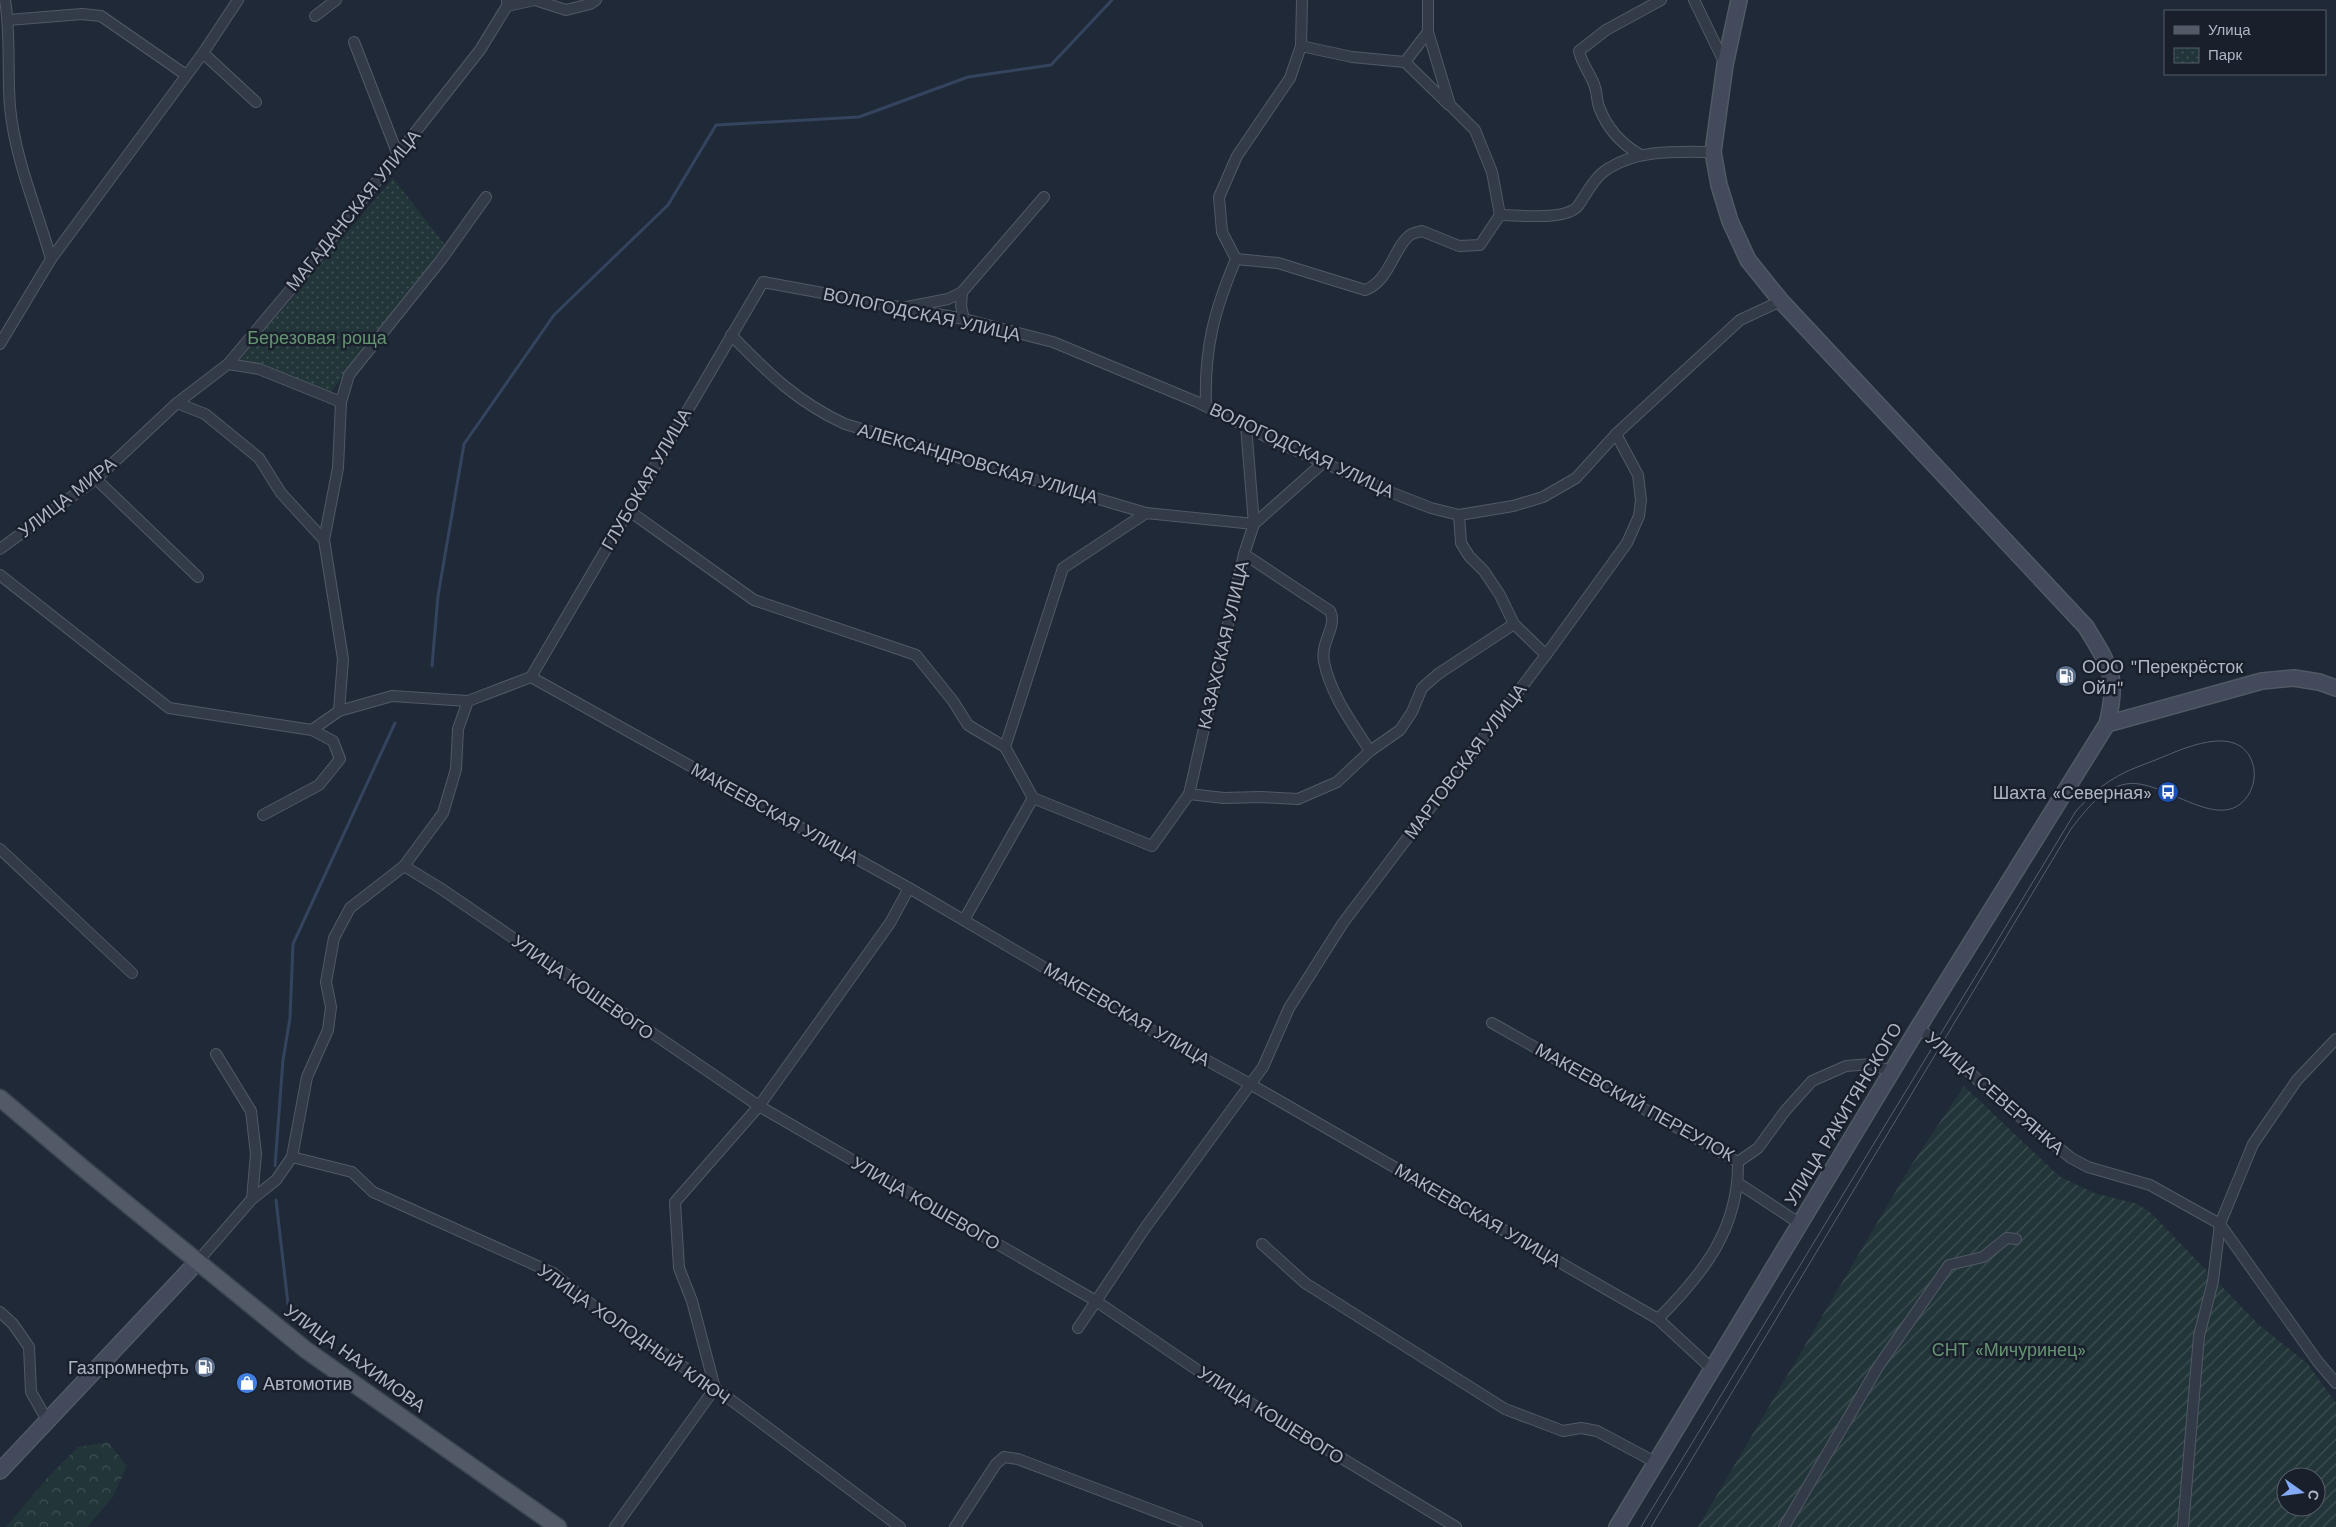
<svg xmlns="http://www.w3.org/2000/svg" width="2336" height="1527" font-family="'Work Sans',sans-serif">
<style>
.forest{fill:url(#forest-crowns)}
.park{fill:url(#park-dots)}
.garden{fill:url(#garden-furrows);fill-rule:evenodd}
.lines{fill:none;stroke-linecap:round;stroke-linejoin:round}
.stream{stroke:#34445e;stroke-width:3}
.street-casing{stroke:#515965;stroke-width:12}
.secondary-casing{stroke:#515965;stroke-width:18}
.primary-casing{stroke:#3d4451;stroke-width:19}
.street{stroke:#343b48;stroke-width:10}
.secondary{stroke:#424a5b;stroke-width:15}
.primary{stroke:#525a68;stroke-width:16}
.tram{stroke:#565f6f;stroke-width:1}
.labels{text-anchor:middle;dominant-baseline:central;stroke-width:5;stroke-linejoin:round;paint-order:stroke}
.street-label{font-size:18px;fill:#aeb6c4;stroke:#19202c}
.park-label{font-size:18px;fill:#669473;stroke:#19202c}
.poi-label{font-size:18px;fill:#aeb6c4;stroke:#19202c;text-anchor:start}
</style>
<defs>
<pattern id="forest-crowns" width="20" height="18" patternUnits="userSpaceOnUse" patternTransform="scale(1.25)"><rect width="20" height="18" fill="#223538"/><path d="M2 6a3 3 0 1 1 6 0M12 15a3 3 0 1 1 6 0" fill="none" stroke="#405053"/></pattern>
<pattern id="park-dots" width="8" height="8" patternUnits="userSpaceOnUse" patternTransform="scale(1.25)"><rect width="8" height="8" fill="#223538"/><path d="M2 2h.1M6 6h.1" fill="none" stroke="#405053" stroke-width="1.8" stroke-linecap="round"/></pattern>
<pattern id="garden-furrows" width="10" height="10" patternUnits="userSpaceOnUse" patternTransform="scale(1.25)"><rect width="10" height="10" fill="#223538"/><path d="M-1 1l2-2M0 10L10 0M9 11l2-2" fill="none" stroke="#405053"/></pattern>
</defs>
<rect width="100%" height="100%" fill="#202937"/>
<polygon class="forest" points="108,1442 127,1466 113,1497 87,1527 6,1527 47,1478 78,1447"/>
<polygon class="park" points="393,178 445,245 328,396 239,361"/>
<path class="garden" d="M 1964,1086 L 2059,1176 L 2094,1193 L 2138,1204 L 2152,1214 L 2259,1325 L 2307,1363 L 2336,1403 L 2336,1527 L 1698,1527 L 1910,1167 ZM 2286,1477 L 2316,1477 L 2316,1507 L 2286,1507 Z"/>
<g class="lines">
<g class="stream">
<polyline points="432,666 438,596 464,444 554,315 668,205 716,125 859,117 968,77 1051,65 1112,0"/>
<polyline points="275,1166 283,1060 290,1018 293,944 395,723"/>
<polyline points="276,1200 288,1304"/>
</g>
<g class="street-casing">
<g id="street">
<path d="M 5,0 C 11,36 7,72 10,107 C 15,160 37,209 51,259"/>
<path d="M 1428,0 L 1428,32 L 1450,105 L 1475,130 L 1492,172 L 1500,215 C 1518,215 1566,221 1578,206 C 1587,193 1595,176 1609,168 C 1640,149 1678,152 1713,152"/>
<polyline points="1694,0 1725,64"/>
<polyline points="507,6 535,0 566,10 590,4 596,0"/>
<polyline points="315,16 336,0"/>
<polyline points="8,20 82,14 101,16 186,75"/>
<polyline points="354,42 398,155"/>
<polyline points="1301,46 1352,57 1405,62 1428,32"/>
<polyline points="203,53 256,102"/>
<polyline points="1405,62 1449,105"/>
<path d="M 1639,154 C 1620,143 1607,128 1599,107 C 1597,101 1597,94 1595,87 C 1591,74 1582,65 1579,51 L 1606,30 L 1661,0"/>
<path d="M 1236,259 L 1278,263 L 1365,290 C 1389,282 1394,247 1410,235 C 1413,233 1419,232 1422,231 L 1459,246 L 1480,245 L 1500,215"/>
<polyline points="962,292 961,306 964,319"/>
<polyline points="907,307 948,299 962,292 1044,197"/>
<path d="M 731,335 C 768,373 797,402 845,424 L 1146,513 L 1254,524 L 1246,426"/>
<polyline points="0,344 51,259 203,53 238,0"/>
<polyline points="228,364 259,369 341,402"/>
<polyline points="177,403 205,414 259,458 281,493 324,540"/>
<path d="M 1206,406 C 1204,349 1214,311 1236,259 L 1222,232 L 1219,197 L 1237,156 L 1290,78 L 1301,46 L 1302,0"/>
<polyline points="96,479 198,577"/>
<polyline points="628,510 754,600 916,655 953,701 968,725 1005,747"/>
<polyline points="1146,513 1063,568 1005,747 1033,798 1152,846 1189,794 1244,554 1254,524 1324,462"/>
<polyline points="1459,515 1461,543 1469,556 1484,571 1500,595 1514,624 1546,655"/>
<polyline points="0,549 96,479 177,403 228,364 302,276 480,50 507,6 507,0"/>
<path d="M 1244,554 L 1330,611 C 1338,627 1320,641 1324,662 C 1331,695 1352,723 1370,751"/>
<polyline points="0,575 169,708 312,730 339,711 392,696 468,701"/>
<polyline points="531,677 763,282 964,319 1053,342 1197,402 1277,442 1390,492 1431,508 1459,515 1513,506 1543,497 1576,478 1616,434 1740,320 1781,301"/>
<polyline points="531,677 909,888 1142,1025 1250,1084 1658,1319 1711,1368"/>
<polyline points="339,711 343,659 324,540 338,468 341,402 349,375 441,260 486,197"/>
<polyline points="1189,794 1224,798 1260,797 1298,799 1337,782 1370,751 1400,730 1412,712 1422,688 1438,674 1514,624"/>
<polyline points="263,815 319,785 340,759 333,741 312,730"/>
<polyline points="0,849 132,973"/>
<polyline points="404,866 440,888 759,1106 1096,1301 1212,1380 1456,1527"/>
<polyline points="964,920 1033,798"/>
<polyline points="1492,1023 1738,1162 1758,1148 1785,1111 1812,1081 1846,1066 1871,1064 1893,1072"/>
<polyline points="1918,1028 1936,1041 1996,1097 2071,1158 2088,1167 2150,1185 2220,1224 2318,1362 2336,1383"/>
<polyline points="216,1054 251,1111 256,1154 252,1199"/>
<polyline points="292,1157 352,1172 373,1192 553,1273 597,1309 715,1388 900,1527"/>
<polyline points="1738,1183 1799,1223"/>
<polyline points="1262,1244 1305,1283 1505,1409 1563,1431 1581,1428 1597,1431 1655,1462"/>
<polyline points="198,1261 252,1199 276,1180 292,1157 307,1077 328,1030 331,1007 326,982 334,938 350,908 404,866 443,813 456,769 458,729 468,701 531,677"/>
<polyline points="0,1312 13,1324 29,1347 31,1392 47,1420"/>
<path d="M 1658,1319 C 1703,1274 1739,1229 1738,1162"/>
<polyline points="1078,1328 1145,1228 1263,1067 1289,1008 1343,923 1546,655 1627,543 1639,516 1641,500 1638,475 1616,434"/>
<polyline points="615,1527 715,1388 692,1301 679,1268 675,1202 759,1106 890,923 909,888"/>
<polyline points="955,1527 996,1464 1004,1457 1018,1459 1197,1527"/>
<polyline points="1784,1527 1878,1367 1949,1265 1983,1257 2007,1238 2016,1239"/>
<polyline points="2183,1527 2199,1336 2213,1281 2220,1224 2253,1144 2297,1080 2336,1039"/>
</g>
</g>
<g class="secondary-casing">
<g id="secondary">
<polyline points="2107,724 2262,681 2294,678 2319,682 2336,688"/>
<polyline points="0,1471 198,1261"/>
<path d="M 1617,1527 L 1918,1028 L 2107,724 C 2119,677 2110,667 2086,627 L 1781,301 L 1748,260 L 1730,221 L 1719,185 L 1713,152 L 1725,65 L 1739,0"/>
</g>
</g>
<g class="primary-casing">
<polyline id="primary" points="0,1098 84,1169 306,1350 558,1527"/>
</g>
<use href="#street" class="street"/>
<use href="#secondary" class="secondary"/>
<use href="#primary" class="primary"/>
<path class="tram" d="M 1641,1527 L 2076,811 C 2087,799 2099,787 2113,779 C 2127,770 2143,765 2158,759 C 2182,749 2235,724 2251,759 C 2256,770 2255,782 2250,792 C 2224,840 2164,777 2126,784 C 2102,788 2085,811 2071,829 L 1651,1527"/>
</g>
<defs>
<g id="fuel-disc" transform="scale(1.125)"><circle r="9.5" fill="#5c6f8a" stroke="#19202c"/><path d="M-5.5-6h7V0h2V4h1.3V-2.5L3-4.5l.8-.8L6-3V5H2.5V1h-1V6h-7ZM-4.2-4.7v3.2H.2V-4.7Z" fill="#fff"/></g>
<g id="bus-disc" transform="scale(1.125)"><circle r="9.5" fill="#1a4fb4" stroke="#19202c"/><path d="M-5-6H5V4H4V6H2V4H-2V6H-4V4H-5ZM-3.5-4V0h7V-4ZM-3.5 1.2v1.5H-2V1.2ZM2 1.2v1.5H3.5V1.2Z" fill="#fff"/></g>
<g id="shop-disc" transform="scale(1.125)"><circle r="9.5" fill="#3f7fe0" stroke="#19202c"/><path d="M-5-2.5h2.3a2.7 3.5 0 0 1 5.4 0H5L5.5 6h-11ZM-1.5-2.5h3a1.5 2.3 0 0 0-3 0Z" fill="#fff"/></g>
</defs>
<g fill-rule="evenodd">
<use href="#fuel-disc" x="2066" y="676"/>
<use href="#bus-disc" x="2168" y="792"/>
<use href="#fuel-disc" x="205" y="1367"/>
<use href="#shop-disc" x="247" y="1383"/>
</g>
<g class="labels">
<g class="street-label">
<text transform="translate(353 210) rotate(-51)">МАГАДАНСКАЯ УЛИЦА</text>
<text transform="translate(922 314) rotate(12)">ВОЛОГОДСКАЯ УЛИЦА</text>
<text transform="translate(1302 450) rotate(25)">ВОЛОГОДСКАЯ УЛИЦА</text>
<text transform="translate(978 463) rotate(16)">АЛЕКСАНДРОВСКАЯ УЛИЦА</text>
<text transform="translate(646 479) rotate(-60)">ГЛУБОКАЯ УЛИЦА</text>
<text transform="translate(67 497) rotate(-38)">УЛИЦА МИРА</text>
<text transform="translate(1223 645) rotate(-77)">КАЗАХСКАЯ УЛИЦА</text>
<text transform="translate(1465 761) rotate(-53)">МАРТОВСКАЯ УЛИЦА</text>
<text transform="translate(775 813) rotate(29)">МАКЕЕВСКАЯ УЛИЦА</text>
<text transform="translate(583 987) rotate(35)">УЛИЦА КОШЕВОГО</text>
<text transform="translate(1127 1014) rotate(30)">МАКЕЕВСКАЯ УЛИЦА</text>
<text transform="translate(1995 1093) rotate(41)">УЛИЦА СЕВЕРЯНКА</text>
<text transform="translate(1635 1102) rotate(29)">МАКЕЕВСКИЙ ПЕРЕУЛОК</text>
<text transform="translate(1843 1114) rotate(-59)">УЛИЦА РАКИТЯНСКОГО</text>
<text transform="translate(926 1203) rotate(30)">УЛИЦА КОШЕВОГО</text>
<text transform="translate(1478 1215) rotate(30)">МАКЕЕВСКАЯ УЛИЦА</text>
<text transform="translate(634 1334) rotate(35)">УЛИЦА ХОЛОДНЫЙ КЛЮЧ</text>
<text transform="translate(355 1358) rotate(36)">УЛИЦА НАХИМОВА</text>
<text transform="translate(1271 1415) rotate(32)">УЛИЦА КОШЕВОГО</text>
</g>
<g class="park-label">
<text x="317" y="337">Березовая роща</text>
<text x="2009" y="1349">СНТ «Мичуринец»</text>
</g>
<g class="poi-label">
<text x="2082" y="666">ООО "Перекрёсток<tspan x="2082" dy="21">Ойл"</tspan></text>
<text x="2152" y="792" text-anchor="end">Шахта «Северная»</text>
<text x="189" y="1367" text-anchor="end">Газпромнефть</text>
<text x="263" y="1383">Автомотив</text>
</g>
</g>
<rect x="2164" y="10" width="162" height="65" fill="#19202c" stroke="#555c69"/>
<rect x="2174" y="26" width="25" height="8" fill="#525a68" stroke="#555c69"/>
<text x="2208" y="35" font-size="15" fill="#aeb6c4">Улица</text>
<rect x="2174" y="48" width="25" height="15" fill="url(#park-dots)" stroke="#555c69"/>
<text x="2208" y="60" font-size="15" fill="#aeb6c4">Парк</text>
<g transform="translate(2301 1492) rotate(104)"><circle r="24" fill="#19202c" stroke="#555c69"/>
<path d="M0-4L9 19L0 12L-9 19Z" fill="#82aaf6"/>
<text y="-8" font-size="14" font-weight="bold" text-anchor="middle" fill="#aeb6c4">С</text>
</g>
</svg>
